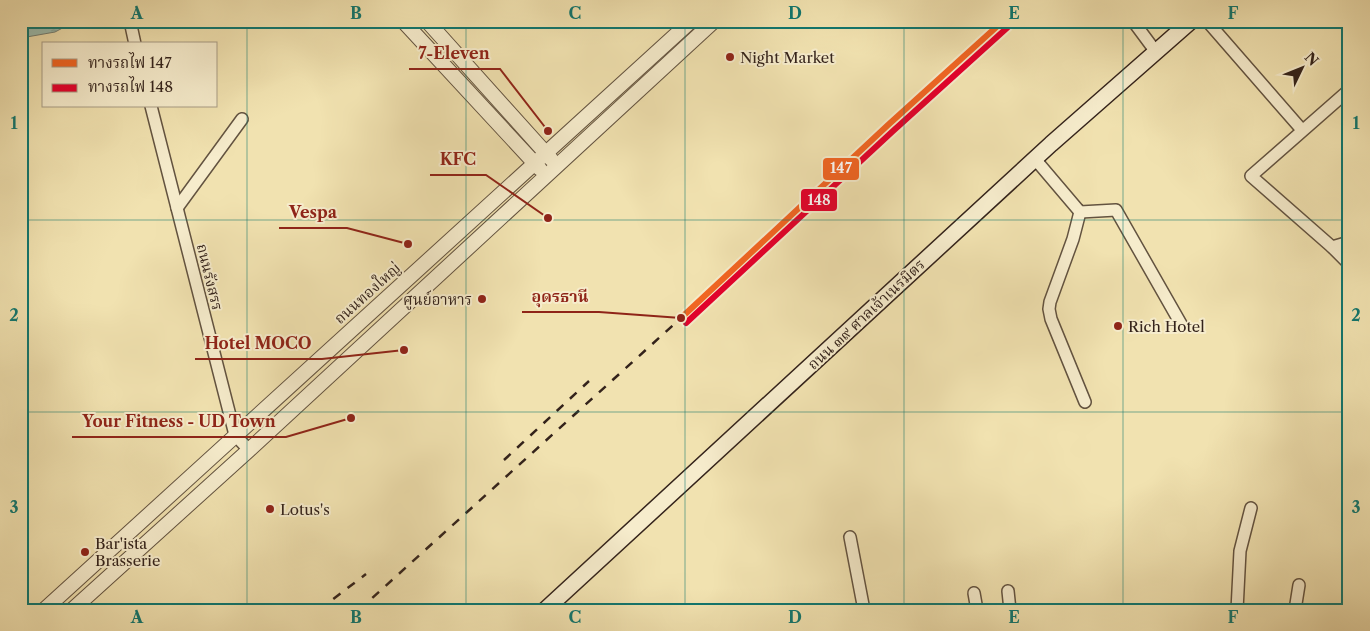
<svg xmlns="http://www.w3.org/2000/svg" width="1370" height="631" font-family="'Libre Caslon Text','Noto Serif Thai',serif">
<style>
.water{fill:url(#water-ripples);stroke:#727f74}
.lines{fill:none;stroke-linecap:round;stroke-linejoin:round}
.minor-casing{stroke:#635340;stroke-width:14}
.tertiary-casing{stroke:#635340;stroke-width:16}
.secondary-casing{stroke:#34231b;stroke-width:18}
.minor{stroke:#f6eccc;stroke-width:11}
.tertiary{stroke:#f6eccc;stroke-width:14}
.secondary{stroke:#f6eccc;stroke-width:15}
.rail{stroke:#34231b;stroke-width:2.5;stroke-dasharray:9 9;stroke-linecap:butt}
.rail-1-casing{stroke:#f6eccc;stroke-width:10}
.rail-2-casing{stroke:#f6eccc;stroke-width:10}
.rail-1{stroke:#f26522;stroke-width:6}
.rail-2{stroke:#e4002b;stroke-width:6}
.grid{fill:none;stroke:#0f766e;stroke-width:1;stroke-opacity:0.55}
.poi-dot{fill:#8f2418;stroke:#f6eccc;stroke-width:2}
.labels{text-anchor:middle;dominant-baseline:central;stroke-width:4;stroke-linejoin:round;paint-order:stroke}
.poi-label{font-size:15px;fill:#34231b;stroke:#f6eccc;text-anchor:start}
.street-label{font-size:15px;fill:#34231b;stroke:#f6eccc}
.leader{fill:none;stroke:#8f2418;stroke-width:2}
.callout-dot{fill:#8f2418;stroke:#f6eccc;stroke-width:2}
.callout-label{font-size:16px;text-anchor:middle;font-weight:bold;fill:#8f2418;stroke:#f6eccc;stroke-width:4;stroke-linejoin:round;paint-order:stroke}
.line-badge{stroke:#f6eccc;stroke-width:2}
.badge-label{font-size:14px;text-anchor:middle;font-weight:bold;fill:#fff}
.neatline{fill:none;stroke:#0f766e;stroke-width:2}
.grid-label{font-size:16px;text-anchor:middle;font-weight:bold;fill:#0f766e}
</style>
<defs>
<pattern id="water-ripples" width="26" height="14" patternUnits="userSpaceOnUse" patternTransform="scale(1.25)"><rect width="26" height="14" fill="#9bbdb0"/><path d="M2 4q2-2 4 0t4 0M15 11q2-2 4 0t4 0" fill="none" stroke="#86a297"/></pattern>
</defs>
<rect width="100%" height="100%" fill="#f1e2b0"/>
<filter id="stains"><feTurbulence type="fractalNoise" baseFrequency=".004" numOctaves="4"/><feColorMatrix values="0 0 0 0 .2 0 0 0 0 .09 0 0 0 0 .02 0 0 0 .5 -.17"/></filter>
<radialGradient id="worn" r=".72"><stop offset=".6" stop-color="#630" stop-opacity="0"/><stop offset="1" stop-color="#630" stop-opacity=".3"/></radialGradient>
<polygon class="water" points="21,21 71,21 72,23 55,32 21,38"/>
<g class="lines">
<g class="minor-casing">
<g id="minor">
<polyline points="130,21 135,44"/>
<polyline points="1133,21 1156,52"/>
<polyline points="1207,21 1302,130"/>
<polyline points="1349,90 1251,176 1332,247 1349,264"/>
<polyline points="151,106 235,435 249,450"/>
<polyline points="1035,159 1080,212 1116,210 1181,324"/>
<polyline points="177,208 242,119"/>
<polyline points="1080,212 1073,239 1050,302 1049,309 1051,319 1085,402"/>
<polyline points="1332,247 1349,242"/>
<polyline points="850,537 864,610"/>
<polyline points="1008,591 1010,610"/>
<polyline points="974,593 977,610"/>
<polyline points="1237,610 1240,551 1251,508"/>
<polyline points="1295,610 1299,585"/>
</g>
</g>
<g class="tertiary-casing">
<g id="tertiary">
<polyline points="403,21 540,169"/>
<polyline points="427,21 551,159"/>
<polyline points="44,610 691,21"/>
<polyline points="72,610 249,450 714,21"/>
</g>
</g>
<g class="secondary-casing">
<polyline id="secondary" points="545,610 1051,144 1191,21"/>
</g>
<use href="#minor" class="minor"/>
<use href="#tertiary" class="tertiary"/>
<use href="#secondary" class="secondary"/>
<g class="rail">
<polyline points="504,460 589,381"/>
<polyline points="319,610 366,574"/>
<polyline points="359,610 681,318"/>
</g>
<g class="rail-1-casing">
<polyline id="rail-1" points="681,318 888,125 1003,21"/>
</g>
<g class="rail-2-casing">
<polyline id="rail-2" points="686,323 893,131 1008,27"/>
</g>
<use href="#rail-1" class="rail-1"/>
<use href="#rail-2" class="rail-2"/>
</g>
<path class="grid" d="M 247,21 L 247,610M 466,21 L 466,610M 685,21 L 685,610M 904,21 L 904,610M 1123,21 L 1123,610M 21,220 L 1349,220M 21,412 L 1349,412"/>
<g class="poi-dot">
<circle cx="730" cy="57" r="5"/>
<circle cx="482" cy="299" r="5"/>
<circle cx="1118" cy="326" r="5"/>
<circle cx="270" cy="509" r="5"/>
<circle cx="85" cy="552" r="5"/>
</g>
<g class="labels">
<g class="poi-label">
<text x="740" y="57">Night Market</text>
<text x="472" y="299" text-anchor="end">ศูนย์อาหาร</text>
<text x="1128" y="326">Rich Hotel</text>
<text x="280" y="509">Lotus's</text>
<text x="95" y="543">Bar'ista<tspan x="95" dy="17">Brasserie</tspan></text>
</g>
<g class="street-label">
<text transform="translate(210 277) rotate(76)">ถนนรังสรร</text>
<text transform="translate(367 293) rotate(-42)">ถนนทองใหญ่</text>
<text transform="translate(866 314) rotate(-43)">ถนน ๓๙ ศาลเจ้าเนรมิตร</text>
</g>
</g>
<path class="leader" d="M548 131L500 69H409M548 218L486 175H430M408 244L347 228H279M681 318L599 312H522M404 350L322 359H195M351 418L286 437H72"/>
<g class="callout-dot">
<circle cx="548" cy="131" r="5"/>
<circle cx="548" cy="218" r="5"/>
<circle cx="408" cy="244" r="5"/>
<circle cx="681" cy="318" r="5"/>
<circle cx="404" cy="350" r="5"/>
<circle cx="351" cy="418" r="5"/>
</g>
<g class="callout-label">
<text x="454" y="59">7-Eleven</text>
<text x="458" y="165">KFC</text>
<text x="313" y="218">Vespa</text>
<text x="560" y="302">อุดรธานี</text>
<text x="258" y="349">Hotel MOCO</text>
<text x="179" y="427">Your Fitness - UD Town</text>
</g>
<g class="line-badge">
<rect x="822" y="157" width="38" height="24" rx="5" fill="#f26522"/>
<rect x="800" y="188" width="38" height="24" rx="5" fill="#e4002b"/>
</g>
<g class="badge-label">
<text x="841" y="173">147</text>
<text x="819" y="205">148</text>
</g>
<rect width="1370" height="631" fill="none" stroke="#f1e2b0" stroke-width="55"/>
<rect x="42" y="42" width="175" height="65" fill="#f6eccc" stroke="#a89c85"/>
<rect x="52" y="59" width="25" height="8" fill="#f26522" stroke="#a89c85"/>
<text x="88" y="68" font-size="15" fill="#34231b">ทางรถไฟ 147</text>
<rect x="52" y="84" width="25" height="8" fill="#e4002b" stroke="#a89c85"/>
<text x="88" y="92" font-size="15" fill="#34231b">ทางรถไฟ 148</text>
<g transform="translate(1302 68) rotate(47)" stroke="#f6eccc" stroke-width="4" paint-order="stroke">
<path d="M0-4L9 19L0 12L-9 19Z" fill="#34231b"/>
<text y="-8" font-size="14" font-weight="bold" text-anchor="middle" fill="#34231b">N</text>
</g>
<rect x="28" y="28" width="1314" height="576" class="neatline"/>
<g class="grid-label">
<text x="137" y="19">A</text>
<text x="356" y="19">B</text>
<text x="575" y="19">C</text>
<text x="795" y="19">D</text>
<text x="1014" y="19">E</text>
<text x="1233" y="19">F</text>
<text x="14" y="129">1</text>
<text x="1356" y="129">1</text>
<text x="14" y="321">2</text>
<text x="1356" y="321">2</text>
<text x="14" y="513">3</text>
<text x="1356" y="513">3</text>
<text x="137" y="623">A</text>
<text x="356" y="623">B</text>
<text x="575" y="623">C</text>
<text x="795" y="623">D</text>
<text x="1014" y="623">E</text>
<text x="1233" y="623">F</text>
</g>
<rect width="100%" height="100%" filter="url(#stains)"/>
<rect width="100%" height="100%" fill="url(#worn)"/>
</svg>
